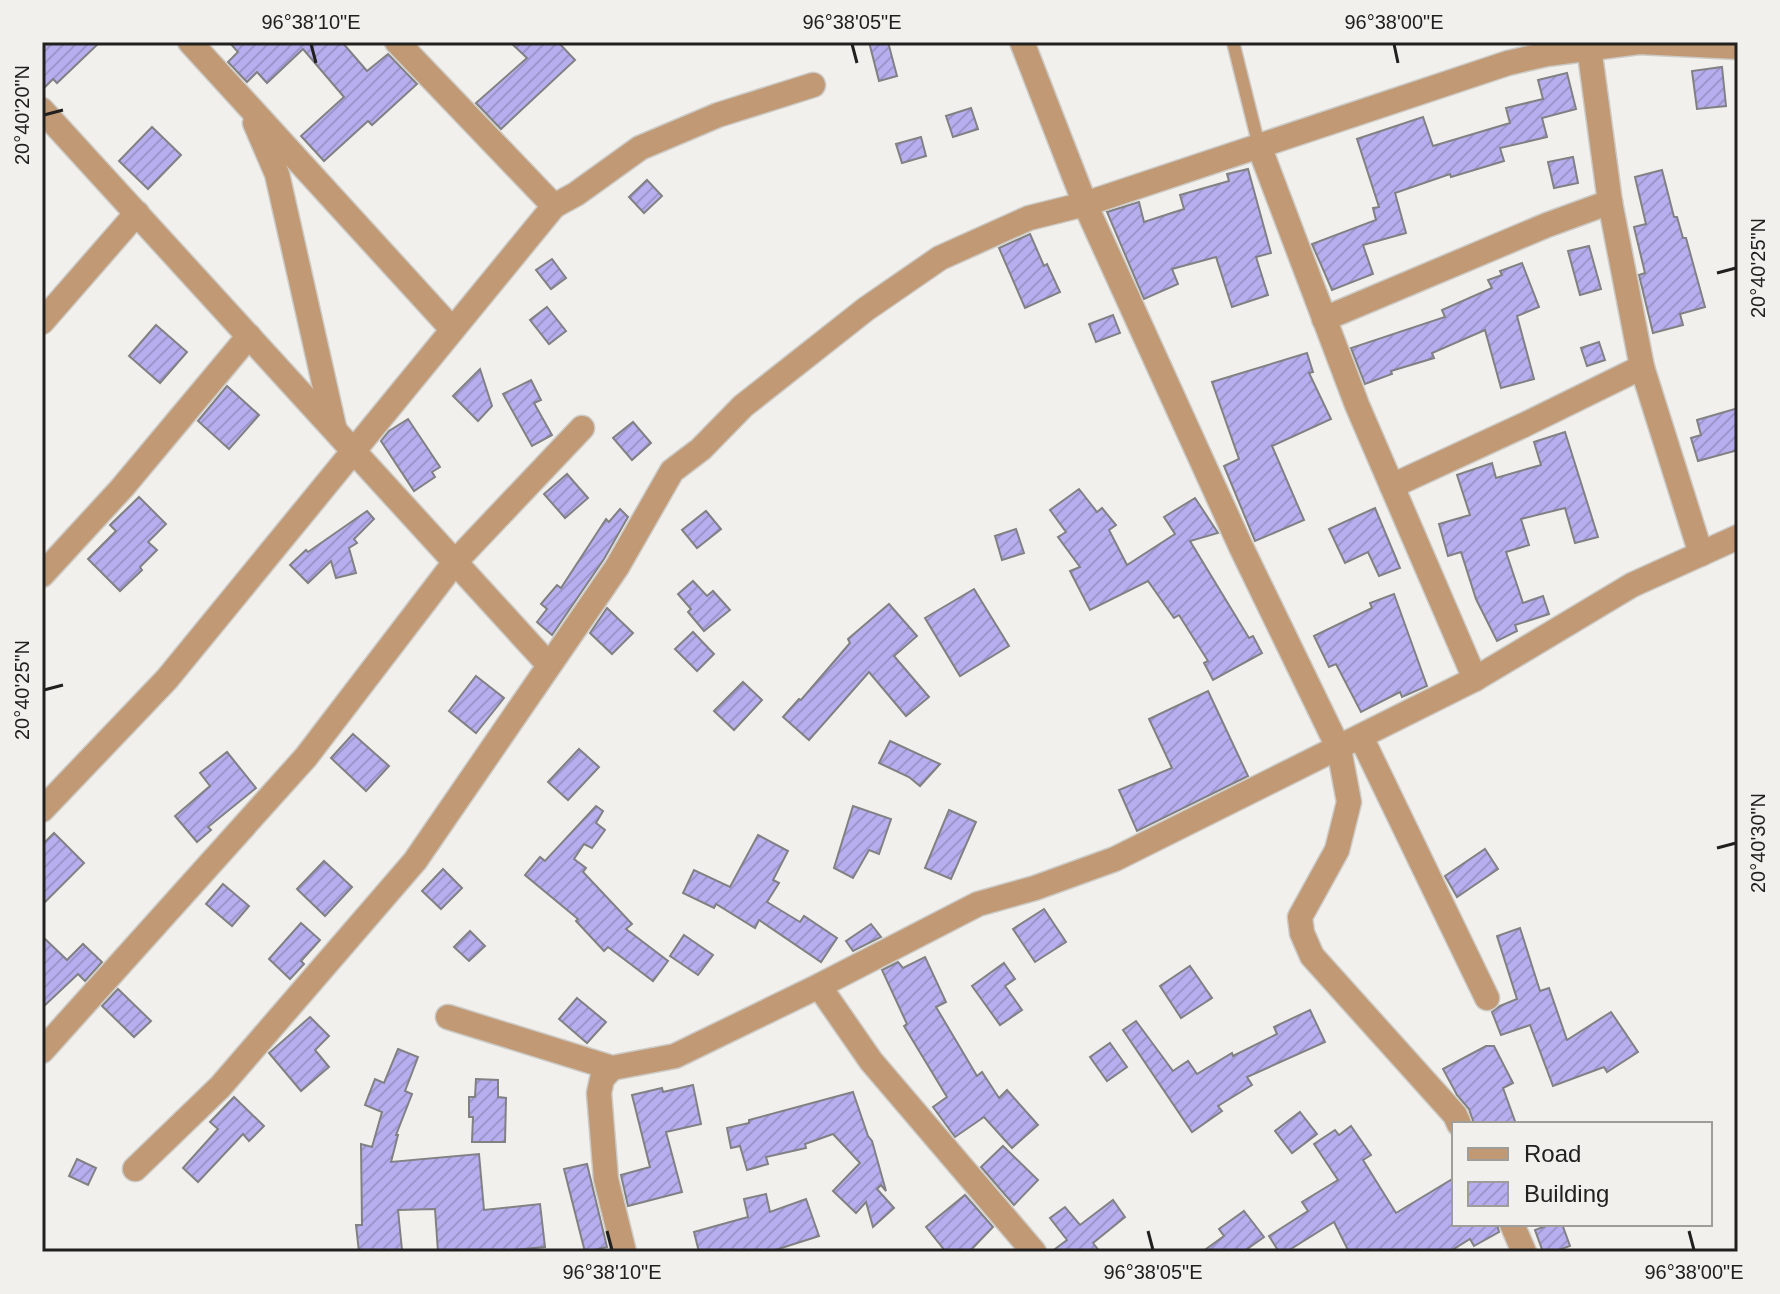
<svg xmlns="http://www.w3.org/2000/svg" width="1780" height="1294" font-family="Arial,sans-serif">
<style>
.building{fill:url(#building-hatch);stroke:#818184;stroke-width:2}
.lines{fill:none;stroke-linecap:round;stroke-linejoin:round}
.lane-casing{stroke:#cccbc7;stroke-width:15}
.street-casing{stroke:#cccbc7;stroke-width:27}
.lane{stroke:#c19a75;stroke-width:12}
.street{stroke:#c19a75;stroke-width:24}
.ticks{fill:none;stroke:#21201f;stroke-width:3}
.neatline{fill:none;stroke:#21201f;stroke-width:3}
.ticks-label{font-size:20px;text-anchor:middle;fill:#21201f}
</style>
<defs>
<pattern id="building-hatch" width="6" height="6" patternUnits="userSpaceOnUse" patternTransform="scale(2)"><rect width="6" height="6" fill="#b7aeef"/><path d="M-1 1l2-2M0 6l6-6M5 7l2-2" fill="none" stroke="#9d95cc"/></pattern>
</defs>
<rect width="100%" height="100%" fill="#f2f0ec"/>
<g class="building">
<polygon points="42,42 100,42 57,83 53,79 42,90"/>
<polygon points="229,42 342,42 367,71 388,54 417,84 372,125 368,121 324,161 301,136 344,97 303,49 267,83 257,72 247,82 228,62 238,52"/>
<polygon points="510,42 558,42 575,60 501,129 476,103 527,58"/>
<polygon points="869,42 888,42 897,76 879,81"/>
<polygon points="1722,67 1726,106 1697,109 1692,71"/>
<polygon points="1567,73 1576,109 1542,118 1547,137 1500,148 1504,161 1451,177 1450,174 1395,193 1406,233 1363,245 1373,274 1332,290 1312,244 1376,220 1373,208 1379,207 1357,139 1423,117 1433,146 1510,123 1506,108 1543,99 1538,80"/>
<polygon points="971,108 978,129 953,137 946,116"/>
<polygon points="152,127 181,155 148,189 119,161"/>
<polygon points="921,137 926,156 902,163 896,144"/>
<polygon points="1573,157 1578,183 1554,188 1548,162"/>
<polygon points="1248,169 1271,253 1256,257 1268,295 1232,307 1216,257 1172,269 1178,284 1144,299 1107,212 1139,202 1144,222 1184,209 1180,195 1229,181 1227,174"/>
<polygon points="1662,170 1674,217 1677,217 1683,238 1686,238 1705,307 1680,314 1683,325 1653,333 1639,275 1645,273 1634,227 1646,224 1635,177"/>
<polygon points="647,180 662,196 644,213 629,197"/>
<polygon points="1030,234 1044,266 1047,264 1060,292 1025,308 999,248"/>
<polygon points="1589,246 1601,289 1580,295 1568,251"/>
<polygon points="552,259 566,278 551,289 536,270"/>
<polygon points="1522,263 1539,307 1517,316 1534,379 1501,388 1485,330 1432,353 1434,358 1391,371 1392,374 1365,384 1351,348 1445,317 1442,310 1492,288 1488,280 1502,275 1500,271"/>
<polygon points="547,307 566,331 549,344 530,320"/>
<polygon points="1113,315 1120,333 1096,342 1089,324"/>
<polygon points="156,325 187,352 160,383 129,356"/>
<polygon points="1599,342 1605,360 1587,366 1581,348"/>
<polygon points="1307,353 1313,372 1309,373 1331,419 1272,446 1304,520 1255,541 1224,466 1239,459 1212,382"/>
<polygon points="480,369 492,406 478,421 453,396"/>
<polygon points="531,380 541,400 534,403 552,435 532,446 503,394"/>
<polygon points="227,386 259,415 229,449 198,421"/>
<polygon points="1738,408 1738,450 1698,461 1691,438 1701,435 1697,420"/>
<polygon points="408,419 440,467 432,472 435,477 414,491 381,441 389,431"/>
<polygon points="633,422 651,443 632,460 613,438"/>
<polygon points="1565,432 1598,537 1575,543 1565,508 1521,519 1529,545 1506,552 1523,603 1543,596 1549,614 1515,625 1517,631 1497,641 1476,599 1461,552 1448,556 1439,524 1470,515 1457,475 1492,463 1496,478 1541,465 1534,442"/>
<polygon points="567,474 588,498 565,518 544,494"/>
<polygon points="1079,489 1097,512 1102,508 1116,525 1109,530 1127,565 1175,534 1164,517 1195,498 1218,533 1190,541 1249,638 1253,636 1262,653 1213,680 1204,663 1208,661 1179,615 1174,618 1148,581 1090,610 1070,571 1080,567 1058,537 1066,532 1050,510"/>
<polygon points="139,497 166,524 148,542 157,550 140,567 142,570 120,591 88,559 116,531 110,525"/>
<polygon points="1375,508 1400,568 1379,576 1368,552 1345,563 1329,529"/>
<polygon points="620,509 628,517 604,559 552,635 537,622 547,609 541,604 557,585 561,588 606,519 609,522"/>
<polygon points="367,511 374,519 354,539 357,543 349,548 356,573 336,578 331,561 308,583 290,565 306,550 308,552"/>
<polygon points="706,511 721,529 697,548 682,530"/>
<polygon points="1016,529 1024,553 1002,560 995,536"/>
<polygon points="693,581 707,596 713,591 730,610 704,631 688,612 691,609 678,594"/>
<polygon points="974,589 1009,646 960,676 925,618"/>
<polygon points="1394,594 1427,686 1402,697 1400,692 1361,712 1336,664 1329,667 1314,636 1372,608 1370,603"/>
<polygon points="889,604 917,636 894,656 929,697 906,716 869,672 809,740 783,717 799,699 801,700 850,643 848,639"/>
<polygon points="607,608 633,633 612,654 590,633"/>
<polygon points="693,632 714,654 697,671 675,649"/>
<polygon points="476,676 504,698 476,733 449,711"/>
<polygon points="743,682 762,700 734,730 714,711"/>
<polygon points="1208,691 1248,776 1137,831 1119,790 1172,768 1149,719"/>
<polygon points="353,734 389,766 366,791 331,758"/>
<polygon points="890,741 940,764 920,786 909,777 879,763"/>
<polygon points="579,749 599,767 568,800 548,782"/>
<polygon points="227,752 256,788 208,827 211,830 197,842 175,816 210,786 200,773"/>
<polygon points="596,806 603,811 596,823 605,830 592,848 584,844 574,859 586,868 583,872 632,924 626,929 668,961 653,981 608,947 604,951 576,921 578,919 525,875 540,857 545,861"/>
<polygon points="853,806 891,819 879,854 869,850 853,878 834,868"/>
<polygon points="949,810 976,822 951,879 925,868"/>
<polygon points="54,833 84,863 42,905 42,845"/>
<polygon points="758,835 788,851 773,880 779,883 767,902 800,922 804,916 837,938 821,962 759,920 755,928 716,904 714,908 683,893 694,870 730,887"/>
<polygon points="1485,849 1498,869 1457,897 1445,876"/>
<polygon points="324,861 352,887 325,916 297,889"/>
<polygon points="443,869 462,888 441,909 422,891"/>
<polygon points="223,884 249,906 232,926 206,904"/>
<polygon points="1044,909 1066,942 1035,962 1013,929"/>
<polygon points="301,923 320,940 301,961 304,964 290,979 269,959"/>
<polygon points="871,924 881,937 853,951 846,941"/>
<polygon points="1520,928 1540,991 1549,988 1567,1040 1611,1012 1638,1052 1607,1072 1604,1067 1553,1086 1530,1025 1501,1035 1492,1012 1500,1006 1517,999 1497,936"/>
<polygon points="470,931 485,946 469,961 454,947"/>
<polygon points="684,935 713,955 698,975 670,956"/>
<polygon points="42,936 67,960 83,944 102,962 85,981 78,974 42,1008"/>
<polygon points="925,957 946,1002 936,1007 977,1076 982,1072 999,1098 1007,1090 1038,1125 1012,1148 984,1117 955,1137 933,1107 947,1097 904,1026 907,1024 882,970 898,962 903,968"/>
<polygon points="1004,963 1015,979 1005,986 1022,1010 1000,1025 972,986"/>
<polygon points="1190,966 1212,998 1181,1018 1160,986"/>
<polygon points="118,989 151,1021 134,1037 102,1006"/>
<polygon points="577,998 606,1022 587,1043 559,1019"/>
<polygon points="1310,1010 1325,1042 1247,1077 1252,1085 1218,1106 1222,1111 1192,1132 1123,1030 1136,1021 1173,1071 1188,1061 1197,1074 1232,1053 1233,1056 1277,1034 1274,1027"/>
<polygon points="310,1017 329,1036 315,1050 329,1067 301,1091 269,1053"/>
<polygon points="1110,1043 1127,1067 1107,1081 1090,1057"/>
<polygon points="1486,1046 1494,1046 1513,1083 1503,1088 1516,1124 1474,1124 1469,1109 1457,1095 1443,1069"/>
<polygon points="398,1049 418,1057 405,1091 412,1094 396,1135 398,1135 391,1162 479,1154 484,1210 540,1204 545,1247 493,1252 438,1252 435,1209 398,1210 402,1250 359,1252 356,1225 362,1225 361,1144 372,1147 382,1112 365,1105 375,1079 384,1083"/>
<polygon points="476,1079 498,1080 498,1097 506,1098 505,1142 472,1142 473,1117 469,1117 469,1097 475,1097"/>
<polygon points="693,1085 701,1124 666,1132 682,1192 628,1206 621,1175 650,1167 632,1095 662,1088 663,1092"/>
<polygon points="853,1092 868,1136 872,1141 886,1191 881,1185 877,1189 894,1208 873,1227 866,1202 856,1213 833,1191 860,1163 833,1134 805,1144 806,1148 766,1157 768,1164 747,1170 740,1146 731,1148 727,1128 749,1123 749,1120"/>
<polygon points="234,1097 264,1126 249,1141 243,1134 198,1182 183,1168 218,1129 210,1122"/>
<polygon points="1300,1112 1317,1134 1292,1153 1275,1131"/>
<polygon points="1351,1126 1371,1155 1363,1160 1396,1213 1454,1178 1454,1224 1497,1224 1499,1232 1474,1246 1470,1239 1449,1252 1349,1252 1334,1222 1286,1252 1279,1252 1269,1236 1308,1211 1302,1202 1338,1180 1314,1144 1335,1130 1339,1135"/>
<polygon points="1003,1146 1038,1180 1014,1205 981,1167"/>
<polygon points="77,1159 96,1168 88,1185 69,1176"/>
<polygon points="587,1164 607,1247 585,1252 564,1169"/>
<polygon points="766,1194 770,1212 806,1199 819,1236 769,1252 699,1252 694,1232 748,1217 744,1199"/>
<polygon points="965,1195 993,1227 969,1252 946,1252 926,1227"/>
<polygon points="1113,1200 1125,1217 1093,1243 1100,1252 1051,1252 1067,1240 1050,1218 1065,1207 1080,1225"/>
<polygon points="1244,1211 1264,1237 1243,1252 1202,1252 1224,1236 1219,1229"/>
<polygon points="1551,1224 1562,1224 1570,1246 1553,1252 1543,1252 1535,1230"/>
</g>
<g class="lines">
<g class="lane-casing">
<polyline id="lane" points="1233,42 1259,146"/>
</g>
<g class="street-casing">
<g id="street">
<polyline points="190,42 452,329"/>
<polyline points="397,42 554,206"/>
<polyline points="1022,42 1085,204 1241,547 1339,749 1349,802 1337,850 1300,917 1302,933 1312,956 1455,1115 1459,1124"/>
<polyline points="1589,47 1610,202 1642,367 1701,554"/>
<polyline points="42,110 549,665"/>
<polyline points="255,123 277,174 334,427"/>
<polyline points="1259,146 1357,405 1475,679"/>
<polyline points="1324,319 1547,225 1610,202"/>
<polyline points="42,322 137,213"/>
<polyline points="1392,486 1524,425 1642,367"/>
<polyline points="42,575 122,488 249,336"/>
<polyline points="1361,737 1487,998"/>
<polyline points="42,810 167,679 554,206 576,194 640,148 718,115 813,85"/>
<polyline points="819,986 871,1061 1034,1252"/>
<polyline points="448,1017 612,1068 675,1056 819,986 978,904 1035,888 1115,859 1475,679 1632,585 1738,537"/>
<polyline points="42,1051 306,757 455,562 582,428"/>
<polyline points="612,1068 602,1079 599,1093 606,1179 624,1252"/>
<polyline points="135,1169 220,1087 415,861 617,567 672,471 701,449 743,406 866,309 940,258 1029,218 1085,204 1508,63 1547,54 1639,42 1738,47"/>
<polyline points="1512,1224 1524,1252"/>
</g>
</g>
<use href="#lane" class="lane"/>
<use href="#street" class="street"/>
</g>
<path class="ticks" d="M 311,44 L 316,63M 852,44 L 857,63M 1394,44 L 1398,63M 44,115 L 63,110M 1717,273 L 1736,268M 44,690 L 63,685M 1717,848 L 1736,843M 607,1231 L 612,1250M 1148,1231 L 1153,1250M 1689,1231 L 1694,1250"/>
<rect width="1780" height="1294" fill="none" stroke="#f2f0ec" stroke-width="88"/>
<rect x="1452" y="1122" width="260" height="104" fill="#f2f0ec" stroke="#9e9d9a" stroke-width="2"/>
<rect x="1468" y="1148" width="40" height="12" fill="#c19a75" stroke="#9e9d9a" stroke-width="2"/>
<text x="1524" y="1162" font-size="24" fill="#21201f">Road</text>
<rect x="1468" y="1182" width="40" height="24" fill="url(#building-hatch)" stroke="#9e9d9a" stroke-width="2"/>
<text x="1524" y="1202" font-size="24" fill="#21201f">Building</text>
<rect x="44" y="44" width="1692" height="1206" class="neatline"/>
<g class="ticks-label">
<text x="311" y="29">96°38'10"E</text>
<text x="852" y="29">96°38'05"E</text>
<text x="1394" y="29">96°38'00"E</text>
<text transform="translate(22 115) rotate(-90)" y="7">20°40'20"N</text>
<text transform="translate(1758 268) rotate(-90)" y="7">20°40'25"N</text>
<text transform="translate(22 690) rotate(-90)" y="7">20°40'25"N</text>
<text transform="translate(1758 843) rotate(-90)" y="7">20°40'30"N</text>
<text x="612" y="1279">96°38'10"E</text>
<text x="1153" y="1279">96°38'05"E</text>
<text x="1694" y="1279">96°38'00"E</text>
</g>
</svg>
